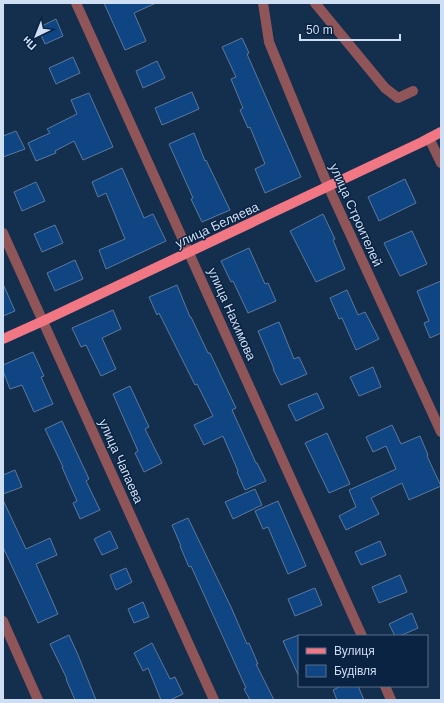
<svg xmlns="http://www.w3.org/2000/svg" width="444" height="703" font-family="Arial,sans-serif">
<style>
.building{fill:#0f4582;stroke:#5c799d}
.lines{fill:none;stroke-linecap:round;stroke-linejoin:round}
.minor{stroke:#905559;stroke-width:10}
.major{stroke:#f17784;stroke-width:10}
.labels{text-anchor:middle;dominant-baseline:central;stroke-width:3;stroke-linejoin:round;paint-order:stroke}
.street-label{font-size:13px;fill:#cfdff3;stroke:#0a2342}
</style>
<rect width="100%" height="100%" fill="#142e4d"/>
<g class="building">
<polygon points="104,3 156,3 134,13 146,41 125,50"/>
<polygon points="56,19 63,36 45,44 38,28"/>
<polygon points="242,38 249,53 247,54 301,177 265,193 255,169 265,164 250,127 248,128 240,110 243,108 231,79 236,77 222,47"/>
<polygon points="73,57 80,73 56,84 49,68"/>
<polygon points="157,61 165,78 143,88 136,71"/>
<polygon points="192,92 199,109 162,125 155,108"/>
<polygon points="89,93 113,147 83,160 74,141 55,151 56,153 36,161 28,143 50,133 47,129 77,114 71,100"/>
<polygon points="16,131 25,149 3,157 3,136"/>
<polygon points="194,133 205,161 206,160 230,210 202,222 191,199 193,198 169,144"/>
<polygon points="122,168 144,218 153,214 166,241 106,269 99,250 125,239 106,193 98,197 92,182"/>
<polygon points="405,179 416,203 379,221 368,197"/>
<polygon points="36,182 45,201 22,211 14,192"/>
<polygon points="323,214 335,239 333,240 345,269 316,282 290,231"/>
<polygon points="55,225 63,243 42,252 34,234"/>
<polygon points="412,231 427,264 400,276 384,243"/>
<polygon points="249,248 265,284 268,283 276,301 248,313 233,281 231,282 221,261"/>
<polygon points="75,260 83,279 55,291 47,273"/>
<polygon points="441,281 441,333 430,338 424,323 429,321 417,291"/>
<polygon points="3,284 15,311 3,316"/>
<polygon points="177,285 190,317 191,317 208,353 210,353 236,408 232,410 256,463 257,463 266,481 245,490 237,472 238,471 223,436 204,445 194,425 213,416 197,384 195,385 159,313 157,315 149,297"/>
<polygon points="347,290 358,315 365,312 379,339 356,350 342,318 339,319 330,298"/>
<polygon points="113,310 121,329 102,338 116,369 101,376 86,345 81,347 72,328"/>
<polygon points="279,322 294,359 299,357 307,374 281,385 273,369 274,369 258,331"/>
<polygon points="33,352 44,376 41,377 53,404 34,412 22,385 10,389 3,371 3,365"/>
<polygon points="373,367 381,387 359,396 350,377"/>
<polygon points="130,386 149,427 145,429 162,463 144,472 135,453 138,451 113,394"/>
<polygon points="317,393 324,408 296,421 288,405"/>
<polygon points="62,421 89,479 86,481 100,510 80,519 73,503 77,501 62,467 63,467 45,429"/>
<polygon points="392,425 401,444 420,436 428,455 427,456 441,486 409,500 402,483 371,498 379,514 346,530 339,516 356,507 349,490 396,469 386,446 373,452 366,437"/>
<polygon points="327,433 350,484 329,493 305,443"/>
<polygon points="15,470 22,487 3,494 3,475"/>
<polygon points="255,489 262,505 233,519 225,502"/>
<polygon points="3,500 26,549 50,538 57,555 36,564 58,614 38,623 3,547"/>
<polygon points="278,501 306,566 288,574 268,527 263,529 255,511"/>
<polygon points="188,518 231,607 247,644 249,643 258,664 256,664 274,700 250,700 244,689 246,688 191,566 189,567 180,546 181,546 172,525"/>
<polygon points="110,531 118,548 102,555 94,539"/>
<polygon points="380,541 386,555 361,565 355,552"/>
<polygon points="126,568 132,582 116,590 110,575"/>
<polygon points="400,575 407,592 379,603 372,587"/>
<polygon points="315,588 322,605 295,616 288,599"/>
<polygon points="143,602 149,617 134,623 128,609"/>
<polygon points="412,613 418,628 400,636 395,636 389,624"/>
<polygon points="69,635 78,655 96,700 75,700 66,679 67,679 50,644"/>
<polygon points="299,635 299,677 283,641"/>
<polygon points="152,643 170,679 175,677 183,694 170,700 161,700 148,668 143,671 134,653"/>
<polygon points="341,686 358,686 364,700 337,700 333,690"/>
</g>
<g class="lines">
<g class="minor">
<polyline points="76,3 362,636"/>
<polyline points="263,3 269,42 328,186 441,432"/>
<polyline points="315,3 385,88 398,98 413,91"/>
<polyline points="429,138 441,163"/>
<polyline points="3,233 214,700"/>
<polyline points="3,621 38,700"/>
<polyline points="385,686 391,700"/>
</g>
<polyline class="major" points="3,339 43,321 422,142 441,132"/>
</g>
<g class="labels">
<g class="street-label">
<text transform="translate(356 215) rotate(66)">улица Строителей</text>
<text transform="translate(217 225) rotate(-25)">улица Беляева</text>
<text transform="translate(232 314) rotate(66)">улица Нахимова</text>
<text transform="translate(121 461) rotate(66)">улица Чапаева</text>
</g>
</g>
<rect width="444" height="703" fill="none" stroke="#cfdff3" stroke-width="8"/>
<rect x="298" y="635" width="130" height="52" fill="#0a2342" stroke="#596e89"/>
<rect x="306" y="648" width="20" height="6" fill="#f17784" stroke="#596e89"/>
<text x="334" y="655" font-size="12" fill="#cfdff3">Вулиця</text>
<rect x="306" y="665" width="20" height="12" fill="#0f4582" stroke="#596e89"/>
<text x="334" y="675" font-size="12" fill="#cfdff3">Будівля</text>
<g transform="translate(36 36) rotate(223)" stroke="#0a2342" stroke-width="3" paint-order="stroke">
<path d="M0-3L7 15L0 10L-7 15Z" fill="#cfdff3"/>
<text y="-6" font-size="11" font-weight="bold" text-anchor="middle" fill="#cfdff3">Пн</text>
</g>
<path d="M300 34v6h100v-6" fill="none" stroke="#cfdff3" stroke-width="2"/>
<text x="306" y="34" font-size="12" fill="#cfdff3" stroke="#0a2342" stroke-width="3" paint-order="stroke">50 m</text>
</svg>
